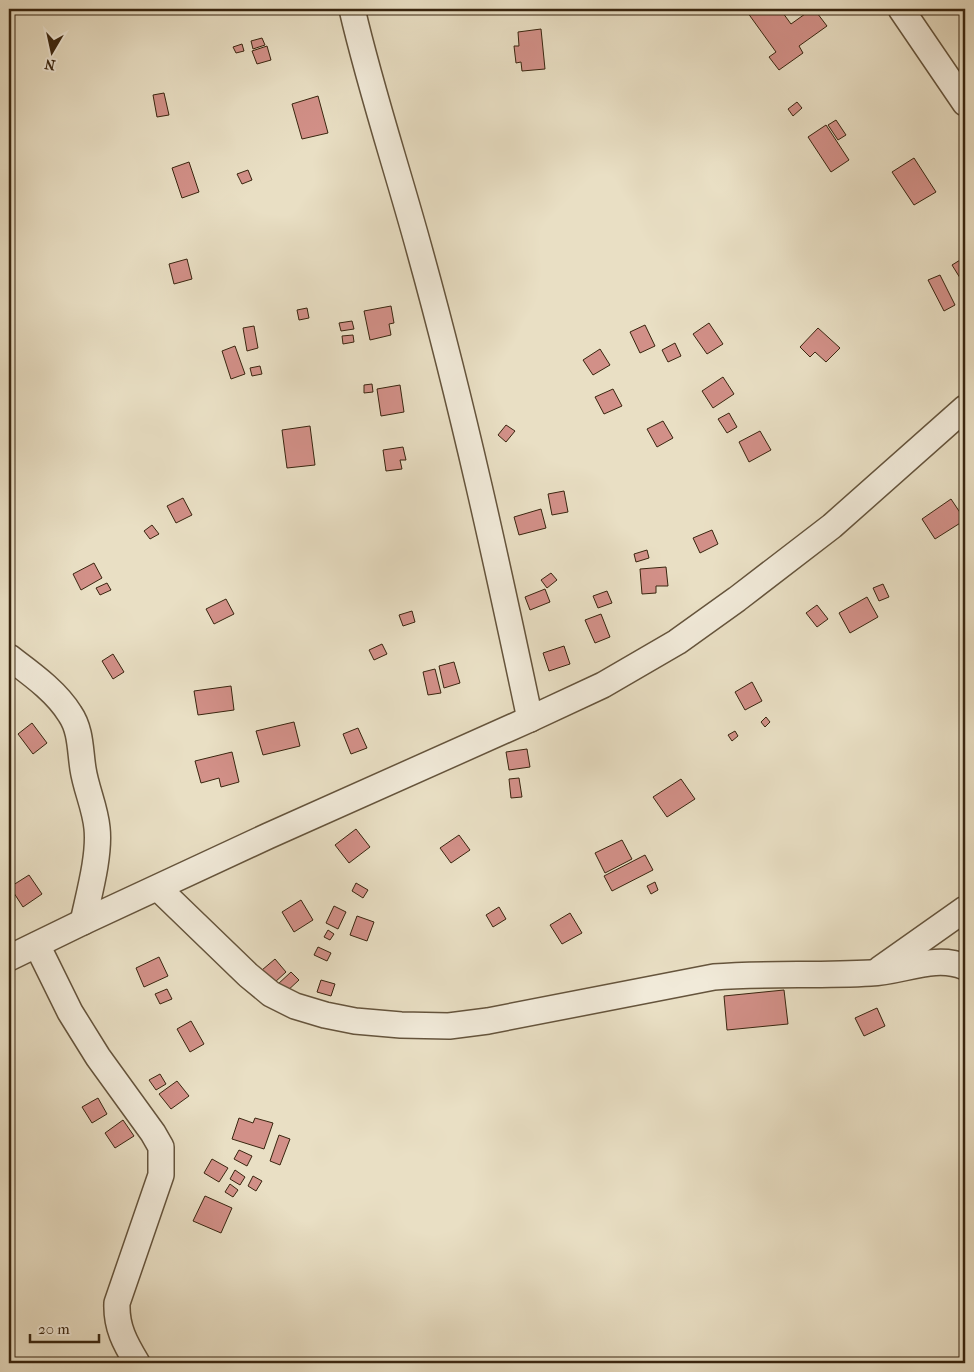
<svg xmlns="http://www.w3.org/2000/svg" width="974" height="1372" font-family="'IM FELL French Canon',serif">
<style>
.building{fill:#d29088;stroke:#39250f}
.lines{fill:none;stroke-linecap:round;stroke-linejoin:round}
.street-casing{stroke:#65543c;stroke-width:28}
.street{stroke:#f1ead9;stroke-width:25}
</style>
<rect width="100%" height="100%" fill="#e9dfc4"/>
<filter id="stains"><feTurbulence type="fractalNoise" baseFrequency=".004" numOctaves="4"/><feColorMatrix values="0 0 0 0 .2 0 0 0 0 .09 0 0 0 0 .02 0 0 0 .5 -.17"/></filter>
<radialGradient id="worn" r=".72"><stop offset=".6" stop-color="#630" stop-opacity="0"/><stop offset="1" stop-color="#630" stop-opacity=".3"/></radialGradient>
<g class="building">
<polygon points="745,9 780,9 791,24 812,9 814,9 827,26 799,46 803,53 779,70 769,57 776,52"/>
<polygon points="541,29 545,69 522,71 521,62 516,63 514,46 519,46 518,32"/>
<polygon points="262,38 265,45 253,49 251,41"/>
<polygon points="242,44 244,51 236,53 233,47"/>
<polygon points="267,46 271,60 257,64 252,51"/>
<polygon points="164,93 169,115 157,117 153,95"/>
<polygon points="318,96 328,133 302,139 292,104"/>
<polygon points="797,102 802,108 793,116 788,109"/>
<polygon points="836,120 846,135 838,140 828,125"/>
<polygon points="826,125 849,160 831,172 808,137"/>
<polygon points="914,158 936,192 914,205 892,172"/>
<polygon points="189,162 199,192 182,198 172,168"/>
<polygon points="248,170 252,180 242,184 237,174"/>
<polygon points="965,257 965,286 952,265"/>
<polygon points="187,259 192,279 174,284 169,264"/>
<polygon points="940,275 955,305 944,311 928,280"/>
<polygon points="391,306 394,323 389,324 391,335 370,340 364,311"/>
<polygon points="307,308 309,318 299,320 297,310"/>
<polygon points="352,321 354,329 341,331 339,323"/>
<polygon points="709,323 723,344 707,354 693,334"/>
<polygon points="645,325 655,346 640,353 630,332"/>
<polygon points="254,326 258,348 247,351 243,328"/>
<polygon points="818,328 840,348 826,362 815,352 810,357 800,347"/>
<polygon points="353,335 354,342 343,344 342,336"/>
<polygon points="675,343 681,356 668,362 662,350"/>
<polygon points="235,346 245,374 231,379 222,351"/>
<polygon points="600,349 610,365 593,375 583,360"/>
<polygon points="260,366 262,374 252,376 250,368"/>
<polygon points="723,377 734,394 713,408 702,391"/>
<polygon points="372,384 373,392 364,393 364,385"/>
<polygon points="400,385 404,412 381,416 377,389"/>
<polygon points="613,389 622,406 604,414 595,397"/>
<polygon points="729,413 737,427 727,433 718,419"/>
<polygon points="663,421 673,438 657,447 647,429"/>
<polygon points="506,425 515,431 506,442 498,435"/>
<polygon points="310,426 315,465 287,468 282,430"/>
<polygon points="760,431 771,450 749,462 739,442"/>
<polygon points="403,447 406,460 400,460 402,469 386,471 383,450"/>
<polygon points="564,491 568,512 552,515 548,494"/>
<polygon points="183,498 192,515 176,523 167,506"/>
<polygon points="951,499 965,520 935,539 922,519"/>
<polygon points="541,509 546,528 519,535 514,517"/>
<polygon points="152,525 159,534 150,539 144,531"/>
<polygon points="712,530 718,544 700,553 693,538"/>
<polygon points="647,550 649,558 636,562 634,554"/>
<polygon points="94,563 102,578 81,590 73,574"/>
<polygon points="666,567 668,586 656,586 656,593 642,594 640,569"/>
<polygon points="551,573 557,580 547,588 541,580"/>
<polygon points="107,583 111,590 100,595 96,588"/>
<polygon points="883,584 889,597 879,601 873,588"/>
<polygon points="545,589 550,602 530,610 525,597"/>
<polygon points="607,591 612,603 598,608 593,596"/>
<polygon points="867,597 878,617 850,633 839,613"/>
<polygon points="226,599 234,614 214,624 206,609"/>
<polygon points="817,605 828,619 817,627 806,613"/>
<polygon points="412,611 415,622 403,626 399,615"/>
<polygon points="601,614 610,637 595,643 585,620"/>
<polygon points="382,644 387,654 374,660 369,650"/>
<polygon points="564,646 570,664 549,671 543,653"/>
<polygon points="113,654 124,672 113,679 102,661"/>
<polygon points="454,662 460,683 444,688 439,666"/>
<polygon points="435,669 441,693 428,695 423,672"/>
<polygon points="752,682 762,701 745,710 735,692"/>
<polygon points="231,686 234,710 198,715 194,691"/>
<polygon points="766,717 770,722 765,727 761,722"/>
<polygon points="294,722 300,746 263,755 256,731"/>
<polygon points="32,723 47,743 33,754 18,734"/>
<polygon points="358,728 367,748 351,754 343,734"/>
<polygon points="735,731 738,736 732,741 728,735"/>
<polygon points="527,749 530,767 509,770 506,752"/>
<polygon points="232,752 239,782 221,787 219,778 201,783 195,761"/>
<polygon points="519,778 522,797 511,798 509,779"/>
<polygon points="681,779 695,799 667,817 653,797"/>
<polygon points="356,829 370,847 349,863 335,845"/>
<polygon points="459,835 470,850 451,863 440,848"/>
<polygon points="622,840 632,859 605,873 595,853"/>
<polygon points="645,855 653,870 612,891 604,876"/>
<polygon points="29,875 42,894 23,907 10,887"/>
<polygon points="655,882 658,890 651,894 647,886"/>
<polygon points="356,883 368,890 363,898 352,891"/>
<polygon points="301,900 313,920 294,932 282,912"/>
<polygon points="334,906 346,912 338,929 326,923"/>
<polygon points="499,907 506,919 493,927 486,915"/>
<polygon points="570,913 582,933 562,944 550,925"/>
<polygon points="357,916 374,922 367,941 350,935"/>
<polygon points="328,930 334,934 330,940 324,937"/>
<polygon points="318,947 331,953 327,961 314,955"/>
<polygon points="159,957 168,976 144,987 136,968"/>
<polygon points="275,959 286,972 274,983 262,970"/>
<polygon points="291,972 299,980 285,993 277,985"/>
<polygon points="321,980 335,984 331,996 317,992"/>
<polygon points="167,989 172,999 160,1004 155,994"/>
<polygon points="784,990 788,1024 727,1030 724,996"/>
<polygon points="877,1008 885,1026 864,1036 855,1018"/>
<polygon points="191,1021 204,1044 190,1052 177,1029"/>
<polygon points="160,1074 166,1084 156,1090 149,1080"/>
<polygon points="177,1081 189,1096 171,1109 159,1094"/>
<polygon points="98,1098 107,1114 92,1123 82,1107"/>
<polygon points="239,1118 253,1123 255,1118 273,1123 264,1149 232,1139"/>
<polygon points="123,1120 134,1136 115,1148 105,1133"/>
<polygon points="279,1135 290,1139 280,1165 270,1161"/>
<polygon points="239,1150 252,1156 247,1166 234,1159"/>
<polygon points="212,1159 228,1168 219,1182 204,1173"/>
<polygon points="235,1170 245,1177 240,1185 230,1179"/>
<polygon points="253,1176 262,1181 256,1191 248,1186"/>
<polygon points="230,1184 238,1190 233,1197 225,1192"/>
<polygon points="205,1196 232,1208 221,1233 193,1221"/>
</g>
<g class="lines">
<g class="street-casing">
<g id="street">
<path d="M 352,9 C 371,91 398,171 420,252 C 463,407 497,563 530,719"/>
<polyline points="901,9 965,103"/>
<path d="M 9,657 C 30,673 56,691 70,714 C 81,730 80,750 83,769 C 86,789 95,807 97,828 C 100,855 89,894 83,922"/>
<path d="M 158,888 L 248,975 L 271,994 L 295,1006 L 325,1015 L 355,1021 L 401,1025 L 449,1026 L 488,1021 L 714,977 C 766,973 818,976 871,973 C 902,972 935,954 965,967"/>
<path d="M 37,945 L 70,1012 L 98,1057 L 153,1133 L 161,1147 L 161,1175 L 117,1303 C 116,1327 125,1343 137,1363"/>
<polyline points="9,958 83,922 268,836 530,719 603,685 677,642 737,599 832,526 965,408"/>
<polyline points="880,969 965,909"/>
</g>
</g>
<use href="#street" class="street"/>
</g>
<rect width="974" height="1372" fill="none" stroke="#e9dfc4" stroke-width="30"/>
<rect x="10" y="10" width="954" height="1352" fill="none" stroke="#39250f" stroke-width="2.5"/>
<rect x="15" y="15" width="944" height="1342" fill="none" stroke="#39250f"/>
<g transform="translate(52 52) rotate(189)" stroke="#f1ead9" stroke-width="4" paint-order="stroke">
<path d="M0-4L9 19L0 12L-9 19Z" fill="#39250f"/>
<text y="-8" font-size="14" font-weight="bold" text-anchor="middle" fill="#39250f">N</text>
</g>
<path d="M30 1334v8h69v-8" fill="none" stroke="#39250f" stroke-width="2.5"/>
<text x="38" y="1334" font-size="15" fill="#39250f" stroke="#f1ead9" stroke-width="4" paint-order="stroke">20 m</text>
<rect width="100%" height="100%" filter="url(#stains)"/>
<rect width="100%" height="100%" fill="url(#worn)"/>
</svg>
